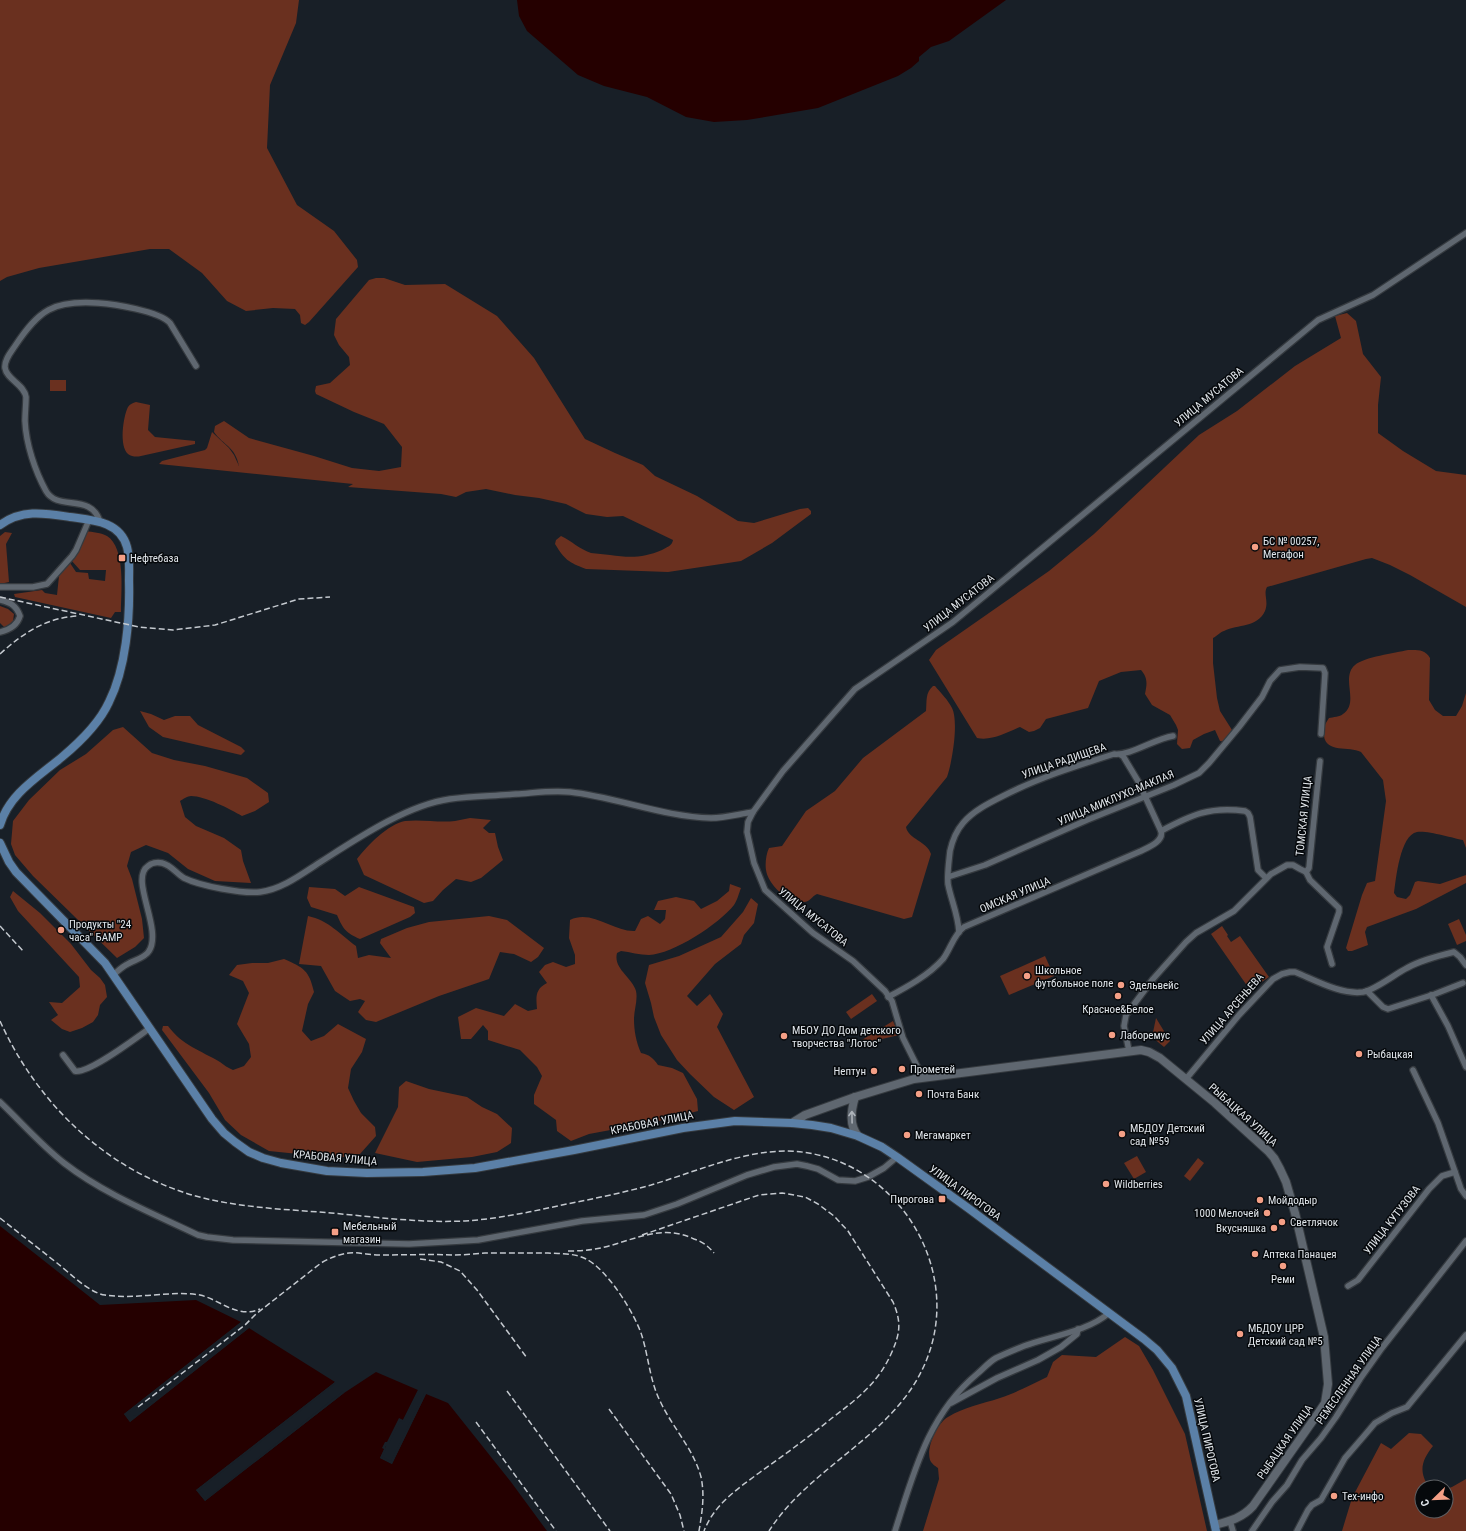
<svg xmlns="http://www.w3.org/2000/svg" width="1466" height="1531" font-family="'Roboto Condensed',sans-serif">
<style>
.green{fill:#6a301f}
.water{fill:#250000}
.pier{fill:#181f27}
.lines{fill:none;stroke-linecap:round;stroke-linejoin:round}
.minor-casing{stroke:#353a3f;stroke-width:8}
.secondary-casing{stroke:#353a3f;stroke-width:10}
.primary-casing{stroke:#353a3f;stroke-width:10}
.minor{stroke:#5f6770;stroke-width:5.5}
.secondary{stroke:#5f6770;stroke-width:8}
.primary{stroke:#5b80a7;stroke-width:8}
.rail{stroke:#c4c9cf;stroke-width:1.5;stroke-dasharray:6 3;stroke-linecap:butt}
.oneway{stroke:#adb3ba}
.poi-dot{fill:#f49f86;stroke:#06090c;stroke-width:1.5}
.labels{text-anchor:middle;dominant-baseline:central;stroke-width:3;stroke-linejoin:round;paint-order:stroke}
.street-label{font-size:11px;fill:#e1e6eb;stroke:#06090c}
.poi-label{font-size:11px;fill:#e1e6eb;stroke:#06090c;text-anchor:start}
</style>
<rect width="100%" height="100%" fill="#181f27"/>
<g class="green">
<polygon points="0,0 299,0 296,23 270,85 267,148 297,205 334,231 357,260 358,267 309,322 305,325 301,323 300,315 295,309 273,308 246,311 227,301 202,273 169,249 150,249 39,268 7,277 0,281"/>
<path d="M 376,278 L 384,278 L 405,285 L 445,284 L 497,316 L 534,358 L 585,439 L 615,453 L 643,465 L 655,476 L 697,496 L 738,521 L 754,523 L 800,509 L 808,508 L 811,511 L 811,514 L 772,543 L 741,561 L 668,572 L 586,569 C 568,562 565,560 555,544 L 556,540 L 561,536 C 572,541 579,549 591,553 C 597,554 604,554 610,555 C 630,558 643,558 662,550 C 667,547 672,546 673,540 L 623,516 L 607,517 L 586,514 L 566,504 L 539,498 L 515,495 L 486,489 L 466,492 L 456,497 L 441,494 L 348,487 L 353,484 L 159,464 L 162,461 L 205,450 L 207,448 L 212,432 L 229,448 L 234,455 L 239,466 C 235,446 224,446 214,432 L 215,426 L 224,421 L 249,438 L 314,456 L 352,468 L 379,471 L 401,467 L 402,447 L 384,424 L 354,412 L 316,394 L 315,391 L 316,386 L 330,383 L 350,365 L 349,357 L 339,345 L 334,335 L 336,319 L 369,280 Z"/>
<path d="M 1347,313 L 1356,321 L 1363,354 L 1381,377 L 1378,405 L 1378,433 L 1403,451 L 1436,471 L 1466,475 L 1466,607 L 1410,575 L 1390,565 L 1372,558 L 1366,559 L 1267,587 C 1263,594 1269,601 1265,611 C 1257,628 1238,624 1224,631 C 1220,632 1217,636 1213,638 L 1213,663 L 1217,698 L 1220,711 L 1232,730 L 1225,742 L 1220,741 L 1215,730 L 1204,734 L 1193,740 L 1190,748 L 1182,749 L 1177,744 L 1178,730 L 1176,725 L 1170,715 L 1152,705 L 1145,694 C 1147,684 1148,678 1141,670 L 1121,672 L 1099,681 L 1088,708 L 1046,719 L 1040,728 L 1034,731 L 1029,732 L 1020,727 C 1006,733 992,741 977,738 L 929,660 L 936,650 L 1049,571 L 1094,534 L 1199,435 L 1237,411 L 1295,366 L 1341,338 L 1335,316 Z"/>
<rect x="50" y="380" width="16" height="11"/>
<path d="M 136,402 L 150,405 L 148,430 L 155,437 L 195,441 L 195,444 L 141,456 C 137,457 132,457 128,454 C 119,446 123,417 128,407 C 130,404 133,403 136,402 Z"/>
<path d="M 86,531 C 92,532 102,533 107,536 C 126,548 121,592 121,612 L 115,612 L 111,618 L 15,597 L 14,594 L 42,590 L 45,593 L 57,595 L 59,576 L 70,563 L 76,572 L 88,573 L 89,579 L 105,581 L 106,570 L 80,570 L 71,560 Z"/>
<polygon points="5,532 12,533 6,544 9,582 0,584 0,536"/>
<polygon points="0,606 8,609 14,614 13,621 5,628 0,623"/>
<path d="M 1408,650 C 1417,650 1425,649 1430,658 L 1429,700 L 1435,710 L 1443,716 L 1456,716 L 1462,706 L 1466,693 L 1466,848 L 1463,840 C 1453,838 1426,830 1417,832 C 1400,835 1396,879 1394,893 L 1397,897 L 1406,899 L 1410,895 L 1415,882 L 1418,881 L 1440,884 L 1466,875 L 1466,883 L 1416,909 L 1367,927 L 1365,932 L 1368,945 L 1352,951 L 1348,951 L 1346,948 L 1362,895 L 1367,883 L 1375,881 L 1386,801 L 1383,780 L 1361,752 C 1349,746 1326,753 1324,736 C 1322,729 1325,724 1329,718 C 1333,717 1340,717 1343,714 C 1360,702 1340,678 1355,665 C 1364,657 1395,653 1408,650 Z"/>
<path d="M 933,686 L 935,686 C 941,693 948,700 952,708 C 959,722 952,763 947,777 L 906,827 C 908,839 927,841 931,854 L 912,917 L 904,919 L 817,894 C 812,896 810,902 804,902 C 789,904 768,885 766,870 C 765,864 766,854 769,848 L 782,846 L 806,811 L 835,791 L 863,758 L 926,711 C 927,701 925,693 933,686 Z"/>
<polygon points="140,711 151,714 164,720 175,716 190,716 198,725 241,747 245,751 241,755 163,737 149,727"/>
<path d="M 123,727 L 152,753 L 174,760 L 205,766 L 247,778 L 268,793 L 269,802 L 255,811 L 242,816 C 230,809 205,796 191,796 C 188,796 183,799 180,801 L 185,817 L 196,826 L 224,838 L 241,850 L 243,861 L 251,883 L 215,881 L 188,869 L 168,853 L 146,845 L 131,852 L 127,866 L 132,879 L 142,919 L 144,938 L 135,947 L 117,958 L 33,876 L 15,855 L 11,844 L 13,821 L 29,800 L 60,770 L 86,754 L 113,730 Z"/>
<path d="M 470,818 L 491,820 L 483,828 L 489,833 L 495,833 L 498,847 L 503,860 L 481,878 L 471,882 L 456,879 L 443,890 L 433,901 L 424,903 L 364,875 L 357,859 C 367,846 388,824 405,821 C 422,819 439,823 455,821 C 460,820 465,819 470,818 Z"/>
<path d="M 730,884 L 741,888 C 739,893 737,901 734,905 C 719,924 673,954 649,955 C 640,955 630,952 621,951 L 617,953 C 613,969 632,977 636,991 C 638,1000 634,1010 634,1019 C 634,1030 636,1042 641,1053 C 650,1055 653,1058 658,1065 L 672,1068 L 683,1073 L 697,1099 L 698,1111 L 659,1121 L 589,1134 L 571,1141 L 557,1131 L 556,1120 L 534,1104 L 534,1095 L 542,1076 L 537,1067 L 520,1050 L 488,1040 L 488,1031 L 483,1025 L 471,1039 L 461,1039 L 458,1017 L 476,1008 L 504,1016 L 515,1004 L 528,1011 L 537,1009 C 536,997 535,989 547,983 L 539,972 L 545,965 L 553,962 L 566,967 L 575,964 L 575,955 L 569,938 L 570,920 C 592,909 613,932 635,931 L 641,919 L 648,916 L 660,924 L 665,919 L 666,910 L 654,910 L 658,901 L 676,897 L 694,901 L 701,909 L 717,901 L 729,891 Z"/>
<path d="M 309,887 L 335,889 L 345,896 L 359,887 L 414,907 L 415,913 L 410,917 L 360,939 C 346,933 343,929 337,915 L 311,907 L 307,898 Z"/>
<polygon points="13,891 40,913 71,944 91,970 100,978 105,985 107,997 100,1005 98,1015 93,1022 82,1028 70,1032 62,1029 51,1020 58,1015 49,1002 62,1003 80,987 79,977 18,911 10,897"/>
<polygon points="751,898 758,904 754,923 744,935 741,944 715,964 687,996 697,1006 710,994 723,1014 717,1027 754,1097 734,1110 714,1097 690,1074 677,1060 661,1035 654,1017 651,1003 645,983 649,965 679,956 721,937 743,912"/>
<path d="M 308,916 C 328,920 341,935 356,946 L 358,958 L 369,955 L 391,958 L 380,943 L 381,939 L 407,928 L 429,922 L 489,916 L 507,920 L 544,948 L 538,957 L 531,962 L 514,954 L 500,952 L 489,979 L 439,996 L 376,1022 L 366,1020 L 358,1012 L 365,1001 L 360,999 L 350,1001 L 335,991 L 321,966 L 299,964 Z"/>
<polygon points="1459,919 1466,935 1466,941 1457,945 1448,924"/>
<polygon points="1222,926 1228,935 1227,936 1231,942 1240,936 1269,977 1250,990 1211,934"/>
<polygon points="1045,956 1054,976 1009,995 1000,976"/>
<path d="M 284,959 C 304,968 309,970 314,992 L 308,1004 L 302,1031 L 311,1041 L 324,1036 L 338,1024 L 366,1039 L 362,1052 L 351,1069 L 348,1088 L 354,1101 L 361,1113 L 375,1127 L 376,1136 L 360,1154 L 338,1158 L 269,1151 L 241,1135 L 225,1120 L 209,1093 L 162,1030 L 163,1026 L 168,1026 C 183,1046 200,1050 220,1062 C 224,1065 228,1068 233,1070 L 244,1066 L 251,1057 L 249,1044 L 237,1024 L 249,993 L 243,981 L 229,975 L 237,965 L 252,963 L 268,963 Z"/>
<polygon points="872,994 877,1001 851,1019 846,1012"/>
<polygon points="1156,1018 1170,1041 1164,1047 1152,1037"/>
<polygon points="893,1021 899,1035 852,1046"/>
<polygon points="406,1081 429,1089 467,1097 482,1107 497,1114 512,1128 511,1143 497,1152 472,1157 417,1162 375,1153 398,1107 399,1087"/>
<polygon points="1137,1156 1146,1172 1134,1179 1124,1163"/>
<polygon points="1198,1158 1204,1163 1190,1181 1184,1176"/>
<path d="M 1125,1337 L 1139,1346 L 1153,1370 L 1185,1434 L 1207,1531 L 923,1531 L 939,1479 L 938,1468 C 935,1466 931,1463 930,1460 C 926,1448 937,1423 948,1417 C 964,1407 982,1404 1000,1398 C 1016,1393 1032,1384 1047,1377 L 1053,1362 L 1062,1355 L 1096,1357 Z"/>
<path d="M 1409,1433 L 1421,1434 L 1433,1446 C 1422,1460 1418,1471 1429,1487 L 1422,1487 L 1422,1511 L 1446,1511 L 1446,1489 L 1452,1487 L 1466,1479 L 1466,1531 L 1342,1531 L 1352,1498 L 1381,1443 L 1391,1449 Z"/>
</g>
<g class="water">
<polygon points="517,0 1006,0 949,41 931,47 919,57 919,61 911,68 898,76 818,108 747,120 714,122 686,117 647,97 604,86 578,75 527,31 519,16"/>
<polygon points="0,1226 100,1305 196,1300 241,1322 124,1414 130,1422 249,1328 335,1382 196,1490 205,1501 344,1393 376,1372 418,1390 403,1420 399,1419 380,1458 392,1464 426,1394 448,1403 511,1482 547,1531 0,1531"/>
</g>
<g class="pier">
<polygon points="241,1322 242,1324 126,1415 130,1419 248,1327 249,1328 130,1422 124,1414"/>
<polygon points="335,1382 336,1383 199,1490 206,1499 343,1391 344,1393 205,1501 196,1490"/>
<polygon points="418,1390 420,1391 404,1422 403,1422 400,1421 389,1444 385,1447 386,1450 382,1457 391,1461 424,1393 426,1394 392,1464 380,1458 384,1449 382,1448 385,1442 387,1442 399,1418 403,1420"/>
</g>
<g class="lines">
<g class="minor-casing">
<g id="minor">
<path d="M 100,522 C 91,492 58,512 46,491 C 35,471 26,444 25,421 C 25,413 26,405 26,397 C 24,384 7,380 5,368 C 4,360 11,352 15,346 C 39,310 53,300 98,303 C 114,304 159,311 170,323 L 196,366"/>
<polyline points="0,587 33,587 47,584 72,556 76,550 89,520"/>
<path d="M 0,600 C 11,603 16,605 20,616 C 17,626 9,630 0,632"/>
<path d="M 1161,831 C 1191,815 1210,806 1245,811 L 1248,813 L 1250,817 L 1258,870 L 1266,878"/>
<polyline points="1306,872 1309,868 1320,761"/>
<polyline points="948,877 985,865 1087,820 1174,785 1199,773 1209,763 1239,727 1262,697 1270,681 1280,670 1300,667 1323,668 1325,673 1321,734"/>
<path d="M 959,932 C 958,914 951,900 948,884 C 947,874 949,861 950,851 C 952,842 957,830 963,823 C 973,811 989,803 1003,796 C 1038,778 1076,766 1114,754 C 1130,756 1154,739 1173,736"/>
<path d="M 114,974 C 118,971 122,967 126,965 C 134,960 145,958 149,951 C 163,929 129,879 148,866 C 151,863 157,862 162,863 C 171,865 177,874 184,878 C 200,886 243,894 260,892 C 283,889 303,873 322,861 C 358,838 407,805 450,799 C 472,796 494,796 516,794 C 533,793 552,790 570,792 C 616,797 664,817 711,818 C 725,818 739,814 753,812"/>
<polyline points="1367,991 1383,1007 1388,1009 1435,994 1463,983"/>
<polyline points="1431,995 1448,1026 1466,1067"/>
<path d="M 888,997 C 907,987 929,975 943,959 C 950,950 954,934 964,927 L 1141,851 C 1149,847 1164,841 1161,831 L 1138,781 L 1123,756 L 1121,755"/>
<polyline points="1129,1051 1124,1026 1126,1015 1153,979 1186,942 1196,933 1234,911 1271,874 1287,865 1293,865 1300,869 1306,872 1310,880 1339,908 1339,912 1327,947 1332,964"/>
<path d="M 63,1055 L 75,1071 C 89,1074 137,1037 150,1028"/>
<polyline points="1413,1070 1438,1123 1461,1189 1466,1196"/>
<polyline points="923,1078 903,1038 892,1001 885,991 853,961 813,933 765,890 754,863 747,832 748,822 753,812 783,771 855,689 953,622 1318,320 1373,295 1466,233"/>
<path d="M 1186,1079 L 1239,1015 L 1273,979 L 1282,974 L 1290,972 L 1295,972 C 1315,980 1341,995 1363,992 C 1375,990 1395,974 1407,968 C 1421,960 1437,956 1454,952 L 1460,957 L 1466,965"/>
<path d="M 0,1102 C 21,1122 41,1145 64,1163 C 104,1194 152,1213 198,1235 L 207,1237 L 233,1240 L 409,1244 L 478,1240 L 582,1221 L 644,1215 L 677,1204 L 747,1175 L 774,1167 L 797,1164 L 807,1166 L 818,1169 L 838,1180 L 855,1181 L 868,1177 L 884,1168 L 897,1157"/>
<polyline points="1348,1286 1358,1280 1429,1189 1442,1176 1455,1172"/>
<polyline points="951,1403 997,1378 1038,1360 1061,1347 1077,1334 1078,1329"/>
<polyline points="1230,1521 1233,1531"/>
<path d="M 895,1531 C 914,1472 928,1415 977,1374 C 983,1369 989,1362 996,1358 C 1004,1354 1014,1350 1024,1346 C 1050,1336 1087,1332 1109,1313"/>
<polyline points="1252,1531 1272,1502 1287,1485 1302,1460 1321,1438 1336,1417 1360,1379 1382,1348 1466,1241"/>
<polyline points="1297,1531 1308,1510 1312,1505 1321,1500 1345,1458 1364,1436 1375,1423 1392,1413 1407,1407 1466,1335"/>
</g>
</g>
<g class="secondary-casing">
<g id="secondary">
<path d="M 855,1097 C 851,1111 849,1125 858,1136"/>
<path d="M 792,1123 L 805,1115 L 855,1097 L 914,1079 L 1141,1050 L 1149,1052 L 1160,1058 L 1215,1103 L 1268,1151 L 1274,1158 L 1280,1169 L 1286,1182 L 1295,1213 L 1324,1337 L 1328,1384 L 1325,1403 L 1319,1412 L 1253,1506 C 1242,1518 1230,1521 1215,1525"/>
</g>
</g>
<g class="primary-casing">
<g id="primary">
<path d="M 0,525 C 22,509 44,513 70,517 C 92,520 120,521 127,547 C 130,558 129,570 129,581 C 130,619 126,668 109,702 C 99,724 80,742 62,757 C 38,777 9,794 0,825"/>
<polyline points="0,843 9,862 16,872 105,963 212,1119 224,1133 235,1142 249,1152 263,1158 281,1163 327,1171 367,1173 423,1172 475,1168 574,1150 683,1128 735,1121 792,1123 812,1125 831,1128 858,1136 882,1147 897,1157 968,1208 1144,1339 1157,1350 1172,1368 1186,1396 1216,1531"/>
</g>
</g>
<use href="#minor" class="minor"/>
<use href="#secondary" class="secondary"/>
<use href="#primary" class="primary"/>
<g class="rail">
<polyline points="0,597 139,627 173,630 215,625 299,599 330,597"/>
<path d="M 0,654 C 23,633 47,617 79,616"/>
<polyline points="0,926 24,952"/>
<path d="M 0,1021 C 37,1103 105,1169 192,1195 C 237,1208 285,1209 331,1213 C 376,1217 420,1223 465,1221 C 497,1219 530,1212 562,1205 C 592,1199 622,1193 651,1185 C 695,1172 741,1151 787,1151 C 895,1153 969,1271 923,1368 C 891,1437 810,1467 769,1531"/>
<path d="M 0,1218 C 19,1233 38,1248 57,1263 C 70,1273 89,1293 105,1295 C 136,1300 170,1290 200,1295 C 221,1300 237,1319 260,1309"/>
<path d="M 642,1235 L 759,1195 L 782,1193 L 805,1197 L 818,1204 L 834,1216 L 848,1231 L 893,1302 C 902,1323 900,1334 891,1354 C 878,1383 857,1399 832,1418 C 809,1437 784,1455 759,1473 C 737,1489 714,1505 704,1531"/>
<path d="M 568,1251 C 581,1251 593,1250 605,1247 C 636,1239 663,1224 694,1239 C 703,1242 708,1246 714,1253"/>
<polyline points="420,1259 441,1262 460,1271 477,1290 527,1358"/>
<polyline points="507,1391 610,1531"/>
<path d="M 138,1407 L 245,1325 L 256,1314 L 321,1263 C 330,1258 339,1254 349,1253 C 359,1252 369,1255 379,1255 C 404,1255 429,1254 454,1255 C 464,1255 475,1254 485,1253 C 506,1253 527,1253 548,1253 C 561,1254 575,1253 586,1259 C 608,1270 635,1314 642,1336 C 649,1359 650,1382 661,1403 C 673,1428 694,1450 701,1477 C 705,1496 702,1513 699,1531"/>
<polyline points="609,1409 671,1494 680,1515 684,1531"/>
<polyline points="476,1422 556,1531"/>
</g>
</g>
<defs><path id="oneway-shaft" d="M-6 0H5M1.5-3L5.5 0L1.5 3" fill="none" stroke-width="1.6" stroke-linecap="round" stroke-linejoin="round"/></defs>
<use class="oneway" href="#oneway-shaft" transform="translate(852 1117) rotate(-91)"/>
<g class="poi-dot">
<circle cx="1255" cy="547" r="4"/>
<rect x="118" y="554" width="8" height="8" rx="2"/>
<circle cx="61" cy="930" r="4"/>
<circle cx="1027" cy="976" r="4"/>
<circle cx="1121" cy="985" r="4"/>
<circle cx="1118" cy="996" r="4"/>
<circle cx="1112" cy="1035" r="4"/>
<circle cx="784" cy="1036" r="4"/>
<circle cx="1359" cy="1054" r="4"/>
<circle cx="902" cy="1069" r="4"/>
<circle cx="874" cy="1071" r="4"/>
<circle cx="919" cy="1094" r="4"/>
<circle cx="1122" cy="1134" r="4"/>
<circle cx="907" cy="1135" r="4"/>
<circle cx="1106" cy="1184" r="4"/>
<rect x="938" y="1195" width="8" height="8" rx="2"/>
<circle cx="1260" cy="1200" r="4"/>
<circle cx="1267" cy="1213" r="4"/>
<circle cx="1282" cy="1222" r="4"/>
<circle cx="1274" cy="1228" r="4"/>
<rect x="331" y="1228" width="8" height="8" rx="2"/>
<circle cx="1255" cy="1254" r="4"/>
<circle cx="1283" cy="1266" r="4"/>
<circle cx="1240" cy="1334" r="4"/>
<circle cx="1334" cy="1496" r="4"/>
</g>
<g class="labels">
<g class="street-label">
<text transform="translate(1209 397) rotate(-40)">УЛИЦА МУСАТОВА</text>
<text transform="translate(959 603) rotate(-38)">УЛИЦА МУСАТОВА</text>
<text transform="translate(1064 761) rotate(-19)">УЛИЦА РАДИЩЕВА</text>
<text transform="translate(1116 798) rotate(-23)">УЛИЦА МИКЛУХО-МАКЛАЯ</text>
<text transform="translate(1304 816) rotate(-84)">ТОМСКАЯ УЛИЦА</text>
<text transform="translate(1015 895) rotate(-23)">ОМСКАЯ УЛИЦА</text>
<text transform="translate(813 917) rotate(39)">УЛИЦА МУСАТОВА</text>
<text transform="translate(1232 1009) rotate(-49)">УЛИЦА АРСЕНЬЕВА</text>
<text transform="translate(1243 1115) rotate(42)">РЫБАЦКАЯ УЛИЦА</text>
<text transform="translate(652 1123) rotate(-11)">КРАБОВАЯ УЛИЦА</text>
<text transform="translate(335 1158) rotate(5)">КРАБОВАЯ УЛИЦА</text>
<text transform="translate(965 1193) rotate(36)">УЛИЦА ПИРОГОВА</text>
<text transform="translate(1392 1220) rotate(-52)">УЛИЦА КУТУЗОВА</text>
<text transform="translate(1349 1380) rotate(-55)">РЕМЕСЛЕННАЯ УЛИЦА</text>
<text transform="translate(1207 1440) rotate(77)">УЛИЦА ПИРОГОВА</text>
<text transform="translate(1285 1442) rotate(-55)">РЫБАЦКАЯ УЛИЦА</text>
</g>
<g class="poi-label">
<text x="1263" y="541">БС № 00257,<tspan x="1263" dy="13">Мегафон</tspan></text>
<text x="130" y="558">Нефтебаза</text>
<text x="69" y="924">Продукты "24<tspan x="69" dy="13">часа" БАМР</tspan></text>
<text x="1035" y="970">Школьное<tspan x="1035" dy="13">футбольное поле</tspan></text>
<text x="1129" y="985">Эдельвейс</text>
<text x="1118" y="1009" text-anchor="middle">Красное&amp;Белое</text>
<text x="792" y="1030">МБОУ ДО Дом детского<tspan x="792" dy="13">творчества "Лотос"</tspan></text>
<text x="1120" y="1035">Лаборемус</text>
<text x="1367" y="1054">Рыбацкая</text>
<text x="910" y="1069">Прометей</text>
<text x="866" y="1071" text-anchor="end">Нептун</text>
<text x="927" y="1094">Почта Банк</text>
<text x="1130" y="1128">МБДОУ Детский<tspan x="1130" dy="13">сад №59</tspan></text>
<text x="915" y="1135">Мегамаркет</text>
<text x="1114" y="1184">Wildberries</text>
<text x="934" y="1199" text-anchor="end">Пирогова</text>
<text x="1268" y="1200">Мойдодыр</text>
<text x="1259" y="1213" text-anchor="end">1000 Мелочей</text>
<text x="1290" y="1222">Светлячок</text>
<text x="343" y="1226">Мебельный<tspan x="343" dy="13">магазин</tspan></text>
<text x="1266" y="1228" text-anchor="end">Вкусняшка</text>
<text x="1263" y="1254">Аптека Панацея</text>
<text x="1283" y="1279" text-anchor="middle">Реми</text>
<text x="1248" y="1328">МБДОУ ЦРР<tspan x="1248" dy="13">Детский сад №5</tspan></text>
<text x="1342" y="1496">Тех-инфо</text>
</g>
</g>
<g transform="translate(1434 1499) rotate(247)"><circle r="19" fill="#06090c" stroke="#5e6165"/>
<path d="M0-3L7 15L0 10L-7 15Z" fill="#f49f86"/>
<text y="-6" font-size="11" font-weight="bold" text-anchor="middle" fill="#e1e6eb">С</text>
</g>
</svg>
